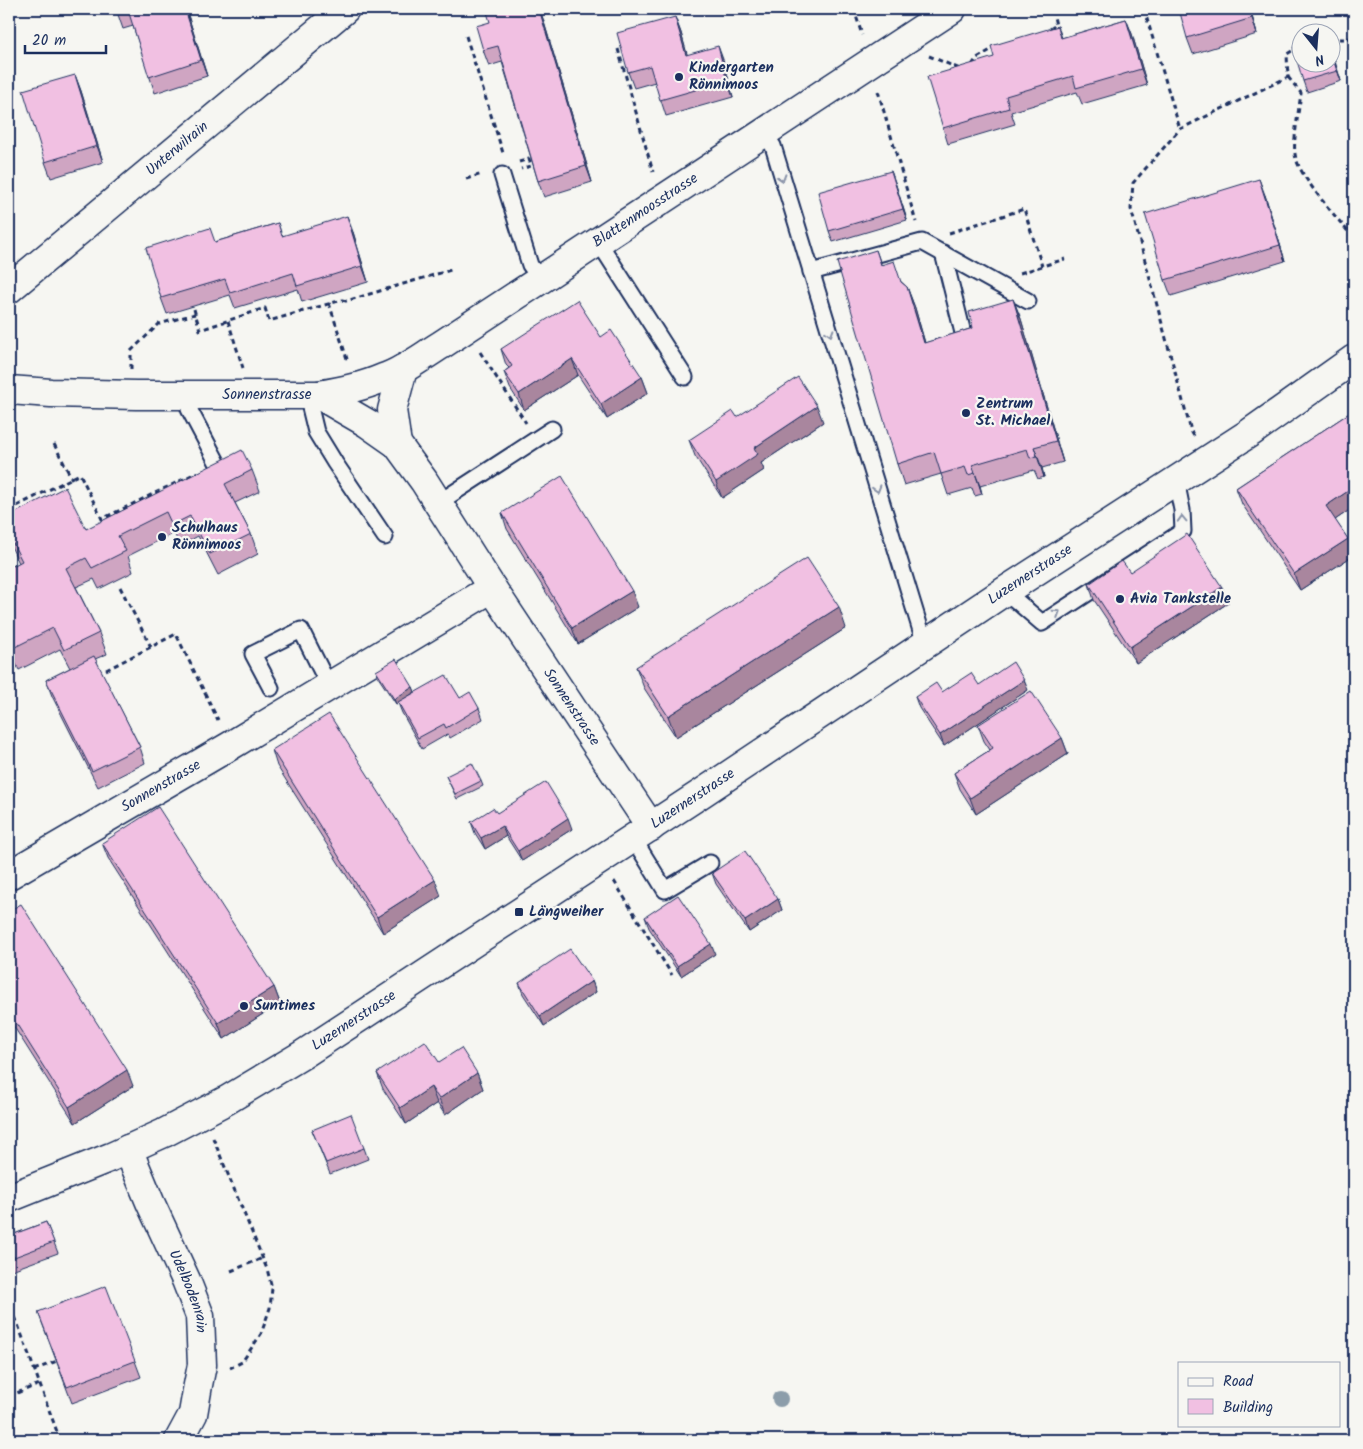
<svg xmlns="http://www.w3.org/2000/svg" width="1363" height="1449" font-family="Kalam,sans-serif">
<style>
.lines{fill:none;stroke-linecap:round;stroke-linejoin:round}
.service-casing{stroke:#1b2f5e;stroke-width:19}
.minor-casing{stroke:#1b2f5e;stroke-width:31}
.secondary-casing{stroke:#1b2f5e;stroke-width:31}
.path{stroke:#1b2f5e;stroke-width:3;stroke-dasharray:5 4;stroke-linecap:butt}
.service{stroke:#f6f6f2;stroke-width:15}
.minor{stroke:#f6f6f2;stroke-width:28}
.secondary{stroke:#f6f6f2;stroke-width:28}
.tree{fill:#8c9daa}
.wall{fill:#cfa5c2;stroke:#1b2f5e}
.shaded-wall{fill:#a9869e;stroke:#1b2f5e}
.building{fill:#f1c0e2;stroke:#1b2f5e}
.oneway{stroke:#8892a8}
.poi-dot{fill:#1b2f5e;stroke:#f6f6f2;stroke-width:2}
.labels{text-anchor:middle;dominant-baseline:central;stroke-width:4.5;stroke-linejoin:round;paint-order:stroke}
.poi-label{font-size:15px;font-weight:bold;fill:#1b2f5e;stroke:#f6f6f2;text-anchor:start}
.street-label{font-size:15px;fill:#1b2f5e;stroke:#f6f6f2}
</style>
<rect width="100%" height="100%" fill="#f6f6f2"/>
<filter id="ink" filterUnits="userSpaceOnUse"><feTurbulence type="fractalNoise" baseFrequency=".02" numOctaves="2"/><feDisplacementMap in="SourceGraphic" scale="10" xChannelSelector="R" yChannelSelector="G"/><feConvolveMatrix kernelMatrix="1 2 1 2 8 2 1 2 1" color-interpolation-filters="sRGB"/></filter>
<g filter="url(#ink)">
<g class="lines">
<g class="service-casing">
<g id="service">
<polyline points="764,133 773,146 925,644"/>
<polyline points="502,175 530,265 540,279"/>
<polyline points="598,241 685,377"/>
<polyline points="943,253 967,349"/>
<polyline points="811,272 922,242 1028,301"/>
<polyline points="189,395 189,409 217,462"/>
<polyline points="307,395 316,432 335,463 385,537"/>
<polyline points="438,503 552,429"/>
<polyline points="1005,591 1042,623 1183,531 1182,510 1176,480"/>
<polyline points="271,688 253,654 301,630 329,686"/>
<polyline points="633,838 665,890 710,863"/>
</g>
</g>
<g class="minor-casing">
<g id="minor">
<path id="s1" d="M 9,289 L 345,9"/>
<path id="s2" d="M 9,390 L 51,393 L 136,395 L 319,395 L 367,423 L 397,444 L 424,481 L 492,588 L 651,827"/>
<path id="s3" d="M 319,395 C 341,391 362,387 383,378 C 404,371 423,356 441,345 L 952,9"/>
<polyline points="397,444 392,410 403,369"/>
<path id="s4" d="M 9,875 L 230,746 L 492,588"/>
<path id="s5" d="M 128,1149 L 150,1202 L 186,1280 L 200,1316 L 202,1365 L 198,1385 L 193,1414 L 179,1440"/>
</g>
</g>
<g class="secondary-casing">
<g id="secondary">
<path id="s6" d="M 9,1198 L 111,1157 L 164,1133 L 227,1100 L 302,1055 L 702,793 L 1005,591 L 1251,432 L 1354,359"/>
</g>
</g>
<g class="path">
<polyline points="854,9 862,35"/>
<polyline points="1144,9 1180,129"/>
<polyline points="1050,29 1056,25 1052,9"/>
<polyline points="466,36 503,153"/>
<polyline points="1330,39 1347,39 1354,36"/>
<polyline points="618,49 653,172"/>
<polyline points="929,56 960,69"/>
<polyline points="972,65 977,58 994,48"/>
<path d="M 1288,77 L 1301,93 C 1299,110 1293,138 1295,154 C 1298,177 1339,219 1354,239"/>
<polyline points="878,91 916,222"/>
<polyline points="519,162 529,159 531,166 521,169"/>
<polyline points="466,179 482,174"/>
<polyline points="949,233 1024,209 1042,266"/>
<polyline points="1020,273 1065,259"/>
<polyline points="329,303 348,362"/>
<polyline points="194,309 200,330 265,308 269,321 342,300 346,301 454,269"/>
<polyline points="228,321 243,368"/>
<polyline points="480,352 526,423"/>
<polyline points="131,369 131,351 159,324 195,314"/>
<polyline points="1194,436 1191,431 1131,209 1133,183 1180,129 1288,77 1287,54 1300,46"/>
<polyline points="54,444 72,479"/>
<polyline points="9,510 80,474 102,519 198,472"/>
<polyline points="120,587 151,647"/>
<polyline points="106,670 176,634 218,720"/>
<polyline points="614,881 672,975"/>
<polyline points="213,1138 267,1269 272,1288 270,1308 261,1334 242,1362 230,1368"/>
<polyline points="231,1271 263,1258"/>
<polyline points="9,1300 60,1440"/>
<polyline points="34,1370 57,1361"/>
<polyline points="9,1396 40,1384"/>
</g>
<use href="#service" class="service"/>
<use href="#minor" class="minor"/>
<use href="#secondary" class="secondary"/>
</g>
<circle class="tree" cx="780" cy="1399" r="8"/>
<g class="wall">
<polygon points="116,9 186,9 207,76 155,93 133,26 123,29"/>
<polygon points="540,9 592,182 544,197 538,181 502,62 489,66 483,50"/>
<polygon points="1250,9 1257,34 1193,54 1187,38"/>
<polygon points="675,17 681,33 687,55 724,62 733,97 666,116 655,82 634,88 628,72"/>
<polygon points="1126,19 1132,34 1147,85 1082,104 1077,92 1011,112 1015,124 948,144 943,128 994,57 1058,26 1062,38"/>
<polygon points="1330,48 1341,81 1307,92 1303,81 1330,62"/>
<polygon points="75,75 81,91 103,162 51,178 45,162"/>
<polygon points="895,182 907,220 833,242 829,231"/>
<polygon points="1265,195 1285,261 1171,296 1165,280"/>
<polygon points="278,223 282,236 353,232 368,282 302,302 298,289 235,308 230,295 167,314 161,298 215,242"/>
<polygon points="876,250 881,264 907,287 915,308 925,343 973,328 1013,299 1021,319 1063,462 1042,468 1044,477 1038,479 1034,470 980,486 982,494 975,496 972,488 948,495 941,474 904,485 897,464"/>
<polygon points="601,337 642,377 648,393 607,419 578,375 524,410 510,388 504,372 509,368 506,365 501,349"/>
<polygon points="1354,410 1354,507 1335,520 1348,539 1354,555 1300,590 1242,504 1236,488"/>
<polygon points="737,417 823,422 761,463 764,470 722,498 695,456 689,440"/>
<polygon points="252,470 260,491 235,503 251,534 258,554 218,575 198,536 180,546 174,533 128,556 133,572 99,589 94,579 76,587 99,633 107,654 95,659 140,747 145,763 98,787 52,696 46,680 70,668 60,649 19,670 9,651 9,568 19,563 9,542 9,516 86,529"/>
<polygon points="502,513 638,607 578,644 507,529"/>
<polygon points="1130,572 1222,587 1228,603 1136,663 1094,600 1089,584"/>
<polygon points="846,628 676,737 644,688 636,667"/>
<polygon points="376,671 413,687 415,692 460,698 479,708 483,719 450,738 448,734 422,749 402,713 398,703 396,704 378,677"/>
<polygon points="979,685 1028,690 944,746 919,708 915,697"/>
<polygon points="978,725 1062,738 1068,754 976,814 960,789 954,773 990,750 984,741"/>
<polygon points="272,750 441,896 383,933 277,766"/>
<polygon points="446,776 481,781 483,786 457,799"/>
<polygon points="497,813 572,829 522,861 506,836 485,849 475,833 471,822"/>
<polygon points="102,843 274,987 280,1003 224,1039 108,858"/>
<polygon points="712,873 778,899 782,910 749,932 716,884"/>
<polygon points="9,911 133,1086 75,1123 9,1019"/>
<polygon points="645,917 715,954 681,976 649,928"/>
<polygon points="592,981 596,992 544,1026 523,994 519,983"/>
<polygon points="439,1062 477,1073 483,1089 445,1115 437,1103 406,1124 383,1089 377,1073"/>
<polygon points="312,1130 364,1148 368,1159 330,1174"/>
<polygon points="46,1222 58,1253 9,1271 9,1236"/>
<polygon points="38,1312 135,1361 141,1377 72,1403"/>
</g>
<g class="shaded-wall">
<polygon points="185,9 186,9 207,76 201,60"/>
<polygon points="539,9 540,9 592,182 586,166"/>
<polygon points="1249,9 1250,9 1257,34 1252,18"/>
<polygon points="675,17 681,33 692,71 686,55"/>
<polygon points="1126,19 1132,34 1147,85 1141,69"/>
<polygon points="718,46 724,62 733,97 727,81"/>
<polygon points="1331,48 1341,81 1330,50"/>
<polygon points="75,75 81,91 103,162 97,146"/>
<polygon points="891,171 895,182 907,220 903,209"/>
<polygon points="1259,179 1265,195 1285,261 1280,245"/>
<polygon points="347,216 353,232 368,282 362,266"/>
<polygon points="907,287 915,308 931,364 924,343"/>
<polygon points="1013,299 1021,319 1063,462 1056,441"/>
<polygon points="572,359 578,375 524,410 519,394"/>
<polygon points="642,377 648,393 607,419 601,404"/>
<polygon points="817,406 823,422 761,463 764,470 722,498 716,482 754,448"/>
<polygon points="1034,447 1042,468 1044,477"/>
<polygon points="972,465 980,486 982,494 975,473"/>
<polygon points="1354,487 1354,507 1332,522 1326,506"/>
<polygon points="1348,539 1354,555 1300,590 1294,574"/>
<polygon points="1222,587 1228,603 1136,663 1130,647"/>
<polygon points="632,591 638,607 578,644 572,628"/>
<polygon points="839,607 846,628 676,737 668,716"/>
<polygon points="1024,680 1028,690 944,746 940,735"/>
<polygon points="413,687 415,692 396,704 394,699"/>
<polygon points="1062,738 1068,754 976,814 970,798"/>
<polygon points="568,818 572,829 522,861 518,851"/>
<polygon points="502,826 506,836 485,849 481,838"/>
<polygon points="435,880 441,896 383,933 377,917"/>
<polygon points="778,899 782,910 749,932 745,921"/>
<polygon points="711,944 715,954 681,976 677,966"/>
<polygon points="592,981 596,992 544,1026 540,1016"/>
<polygon points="274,987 280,1003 224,1039 218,1023"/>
<polygon points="127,1070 133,1086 75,1123 69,1107"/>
<polygon points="477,1073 483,1089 445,1115 439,1099"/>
<polygon points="431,1087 437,1103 406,1124 400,1108"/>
</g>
<g class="building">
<polygon points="116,9 185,9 201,60 149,77 128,10 118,13"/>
<polygon points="486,9 539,9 586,166 538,181 498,46 483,50 476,26 490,22"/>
<polygon points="1179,9 1249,9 1252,18 1187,38"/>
<polygon points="675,17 686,55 718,46 727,81 660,100 650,66 628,72 617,33"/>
<polygon points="1126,19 1141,69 1076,88 1073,76 1006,96 1009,108 943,128 927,77 994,57 991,46 1058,26 1061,38"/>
<polygon points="1300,45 1300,62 1330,62 1330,50 1337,71 1303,81 1293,47"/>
<polygon points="75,75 97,146 45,162 23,90"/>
<polygon points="1354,155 1354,163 1351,157"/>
<polygon points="891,171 903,209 829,231 818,192"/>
<polygon points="1259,179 1280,245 1165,280 1145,214"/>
<polygon points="347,216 362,266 297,286 293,273 230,293 225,279 161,298 146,248 210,228 215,242 278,223 282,236"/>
<polygon points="876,250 881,265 894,261 901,282 907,287 924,343 973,328 969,312 1013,299 1056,441 1034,447 1037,456 1030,458 1027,449 972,465 975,473 968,475 965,467 941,474 934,452 897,464 837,262"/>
<polygon points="577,300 601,337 611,330 642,377 601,404 572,359 519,394 504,372 512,366 501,349"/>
<polygon points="798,377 817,406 754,448 758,454 716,482 689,440 733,411 737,417"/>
<polygon points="1354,410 1354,487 1326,506 1348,539 1294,574 1236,488"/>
<polygon points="242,450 252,470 225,484 251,534 210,554 190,516 172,525 166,512 118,536 126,551 92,568 86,558 66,568 99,633 64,650 53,628 11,649 9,645 9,568 22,561 9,536 9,516 65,487 86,529"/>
<polygon points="562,476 632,591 572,628 502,513"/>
<polygon points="1187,534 1222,587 1130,647 1089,584 1122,561 1130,572"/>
<polygon points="807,558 839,607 668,716 636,667"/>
<polygon points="94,656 140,747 92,771 46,680"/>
<polygon points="396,659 413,687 394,699 376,671"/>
<polygon points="1013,662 1024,680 940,735 915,697 936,683 942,692 971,673 979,685"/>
<polygon points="446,675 460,698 470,692 479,708 446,728 444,724 418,738 398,702"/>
<polygon points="1031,691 1062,738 970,798 954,773 993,748 978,725"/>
<polygon points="329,714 435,880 377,917 272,750"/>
<polygon points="472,763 481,781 455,794 446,776"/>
<polygon points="546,782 568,818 518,851 502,826 481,838 471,822 493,808 497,813"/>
<polygon points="158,807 274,987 218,1023 102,843"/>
<polygon points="745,851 778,899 745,921 712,873"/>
<polygon points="678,895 711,944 677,966 645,917"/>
<polygon points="21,904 127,1070 69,1107 9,1012 9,911"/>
<polygon points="570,949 592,981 540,1016 519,983"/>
<polygon points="425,1041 439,1062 461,1048 477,1073 439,1099 431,1087 400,1108 377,1073"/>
<polygon points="351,1114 364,1148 326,1163 312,1130"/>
<polygon points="46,1222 54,1242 9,1259 9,1236"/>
<polygon points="106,1286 135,1361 67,1387 38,1312"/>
</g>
<defs><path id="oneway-chevron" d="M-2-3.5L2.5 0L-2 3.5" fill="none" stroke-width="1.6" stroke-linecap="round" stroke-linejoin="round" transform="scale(1.25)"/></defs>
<g class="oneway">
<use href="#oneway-chevron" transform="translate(782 178) rotate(73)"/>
<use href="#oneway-chevron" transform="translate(830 333) rotate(73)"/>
<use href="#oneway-chevron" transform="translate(877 489) rotate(73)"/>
<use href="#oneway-chevron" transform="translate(1182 519) rotate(-92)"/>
<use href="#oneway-chevron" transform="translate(1057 613) rotate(-33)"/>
</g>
</g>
<g class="poi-dot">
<circle cx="679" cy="77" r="5"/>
<circle cx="966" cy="413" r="5"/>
<circle cx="162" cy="537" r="5"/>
<circle cx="1120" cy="599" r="5"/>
<rect x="514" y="907" width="10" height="10" rx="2.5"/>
<circle cx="244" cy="1006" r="5"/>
</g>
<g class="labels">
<g class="poi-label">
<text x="689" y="68">Kindergarten<tspan x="689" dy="17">Rönnimoos</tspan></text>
<text x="976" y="404">Zentrum<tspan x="976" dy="17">St. Michael</tspan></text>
<text x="172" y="528">Schulhaus<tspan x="172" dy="17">Rönnimoos</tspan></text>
<text x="1130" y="599">Avia Tankstelle</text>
<text x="529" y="912">Längweiher</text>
<text x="254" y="1006">Suntimes</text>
</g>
<g class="street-label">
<text stroke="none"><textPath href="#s1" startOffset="219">Unterwilrain</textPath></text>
<text stroke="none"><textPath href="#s3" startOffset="378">Blattenmoosstrasse</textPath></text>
<text stroke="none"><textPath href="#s2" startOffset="258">Sonnenstrasse</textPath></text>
<text stroke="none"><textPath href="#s6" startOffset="1199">Luzernerstrasse</textPath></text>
<text stroke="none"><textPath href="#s2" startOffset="718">Sonnenstrasse</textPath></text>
<text stroke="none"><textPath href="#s4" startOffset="176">Sonnenstrasse</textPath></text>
<text stroke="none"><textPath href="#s6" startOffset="794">Luzernerstrasse</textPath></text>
<text stroke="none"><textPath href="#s6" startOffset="389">Luzernerstrasse</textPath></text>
<text stroke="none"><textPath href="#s5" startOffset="155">Udelbodenrain</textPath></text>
</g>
</g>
<rect width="1363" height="1449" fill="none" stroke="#f6f6f2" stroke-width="30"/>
<rect x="15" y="15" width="1333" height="1419" fill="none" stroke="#1b2f5e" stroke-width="2" filter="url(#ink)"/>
<rect x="1178" y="1362" width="162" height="65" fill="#f6f6f2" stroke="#9ea6b7"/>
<rect x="1188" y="1378" width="25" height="8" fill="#f6f6f2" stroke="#9ea6b7"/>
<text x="1223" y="1386" font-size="15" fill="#1b2f5e">Road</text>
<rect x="1188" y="1399" width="25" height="15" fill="#f1c0e2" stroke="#9ea6b7"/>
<text x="1223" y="1412" font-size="15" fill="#1b2f5e">Building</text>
<g transform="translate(1316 48) rotate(163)"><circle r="24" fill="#f6f6f2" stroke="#9ea6b7"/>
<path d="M0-4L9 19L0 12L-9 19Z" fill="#1b2f5e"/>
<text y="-8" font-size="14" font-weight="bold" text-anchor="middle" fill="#1b2f5e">N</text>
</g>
<path d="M25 45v8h81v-8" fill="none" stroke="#1b2f5e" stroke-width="2.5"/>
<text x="32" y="45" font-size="15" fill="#1b2f5e" stroke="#f6f6f2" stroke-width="4" paint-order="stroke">20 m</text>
</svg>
